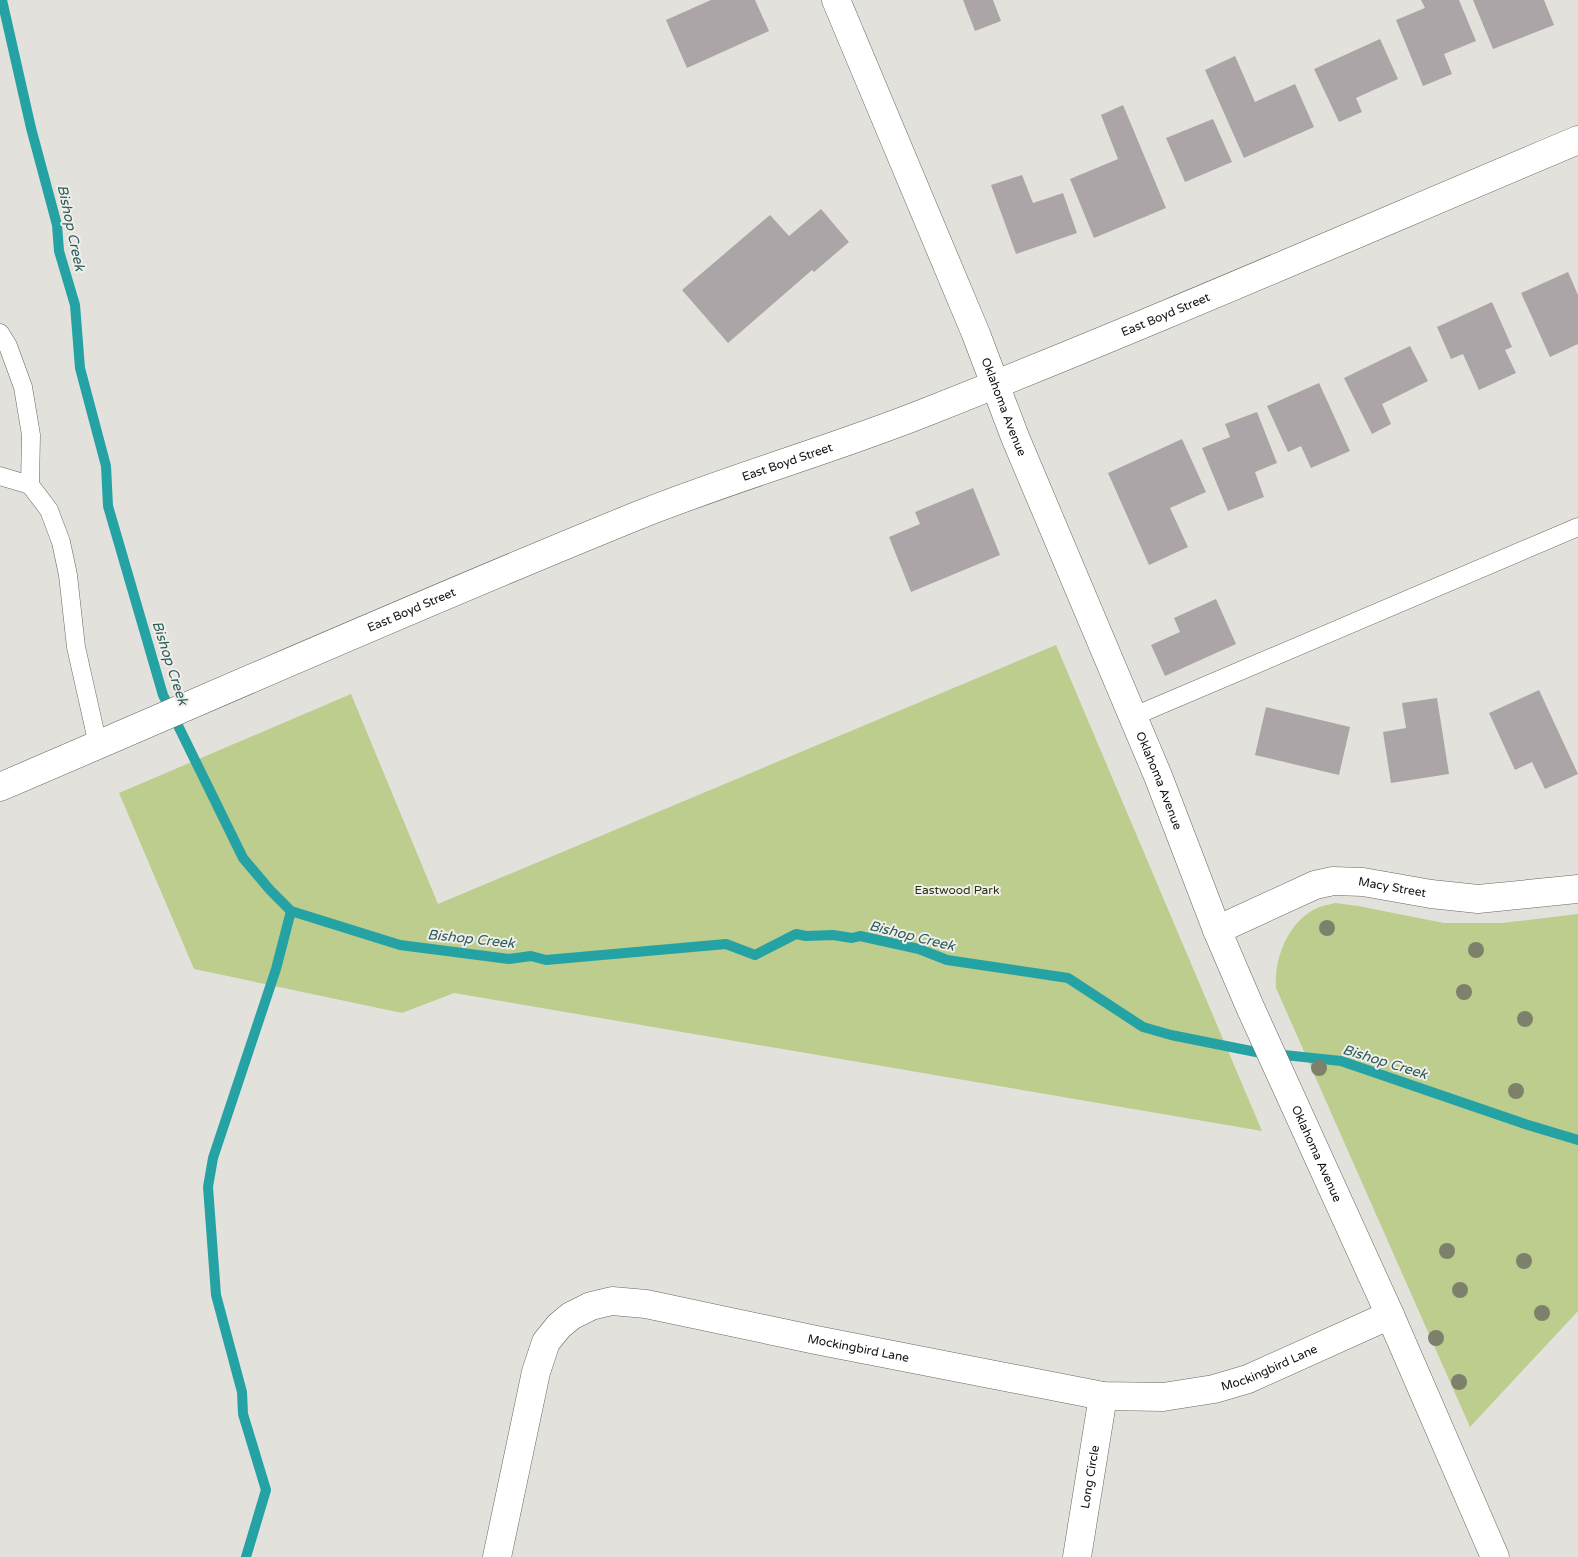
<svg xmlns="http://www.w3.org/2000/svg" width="1578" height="1557" font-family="'Varela Round',sans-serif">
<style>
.green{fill:#bccd8e}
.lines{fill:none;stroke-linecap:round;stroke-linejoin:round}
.stream{stroke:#25a3a4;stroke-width:10}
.building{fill:#aba5a7}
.lane-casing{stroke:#686661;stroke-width:19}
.street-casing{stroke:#686661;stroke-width:29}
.secondary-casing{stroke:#686661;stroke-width:29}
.lane{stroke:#fff;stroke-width:18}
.street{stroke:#fff;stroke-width:28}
.secondary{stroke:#fff;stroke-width:28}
.tree{fill:#7d806b}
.labels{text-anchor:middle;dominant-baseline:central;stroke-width:4;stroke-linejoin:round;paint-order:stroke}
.street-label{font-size:12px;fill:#10100e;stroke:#f0eee9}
.park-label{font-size:12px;fill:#293110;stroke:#f0eee9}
.water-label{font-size:14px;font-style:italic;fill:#2b5d5d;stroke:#f0eee9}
</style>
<rect width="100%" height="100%" fill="#e3e1db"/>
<g class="green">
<polygon points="1056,645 1262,1131 454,993 402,1013 194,969 119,793 351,694 438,904"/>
<path d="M 1335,903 L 1358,906 L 1444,923 L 1502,923 L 1578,914 L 1578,1311 L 1470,1427 L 1276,988 C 1274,959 1287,925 1313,910 C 1320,906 1328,905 1335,903 Z"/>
</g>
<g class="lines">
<g class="stream">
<polyline points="2,0 31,128 57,225 59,251 75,305 80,368 106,466 108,506 163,695 243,858 270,890 291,911 400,945 509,959 531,956 546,960 726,944 755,955 796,934 806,936 833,935 852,938 860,936 919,949 947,960 1068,978 1143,1027 1171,1035 1256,1052 1341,1061 1525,1124 1578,1140"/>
<polyline points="246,1557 266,1490 243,1414 242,1392 216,1295 208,1187 213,1158 276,969 291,911"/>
</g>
</g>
<g class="building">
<polygon points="711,0 755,0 769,31 687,68 666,20"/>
<polygon points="963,0 993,0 1001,21 975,31"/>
<polygon points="1421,0 1459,0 1476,41 1444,54 1452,74 1423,86 1396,20 1425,8"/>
<polygon points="1473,0 1544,0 1554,25 1493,49"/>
<polygon points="1380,39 1398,79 1356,98 1362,112 1339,122 1314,69"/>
<polygon points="1235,56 1255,102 1295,84 1314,127 1244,158 1205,70"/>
<polygon points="1123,105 1166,208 1094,238 1070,179 1118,159 1101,115"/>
<polygon points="1213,119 1232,162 1185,182 1166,138"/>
<polygon points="1022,175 1033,203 1063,193 1077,233 1016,254 991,185"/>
<polygon points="821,209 849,242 814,272 812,270 728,343 682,290 770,215 789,236"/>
<polygon points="1568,272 1578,295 1578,344 1550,357 1521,293"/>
<polygon points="1492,302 1512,347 1505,350 1516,373 1479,390 1463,354 1451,359 1437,327"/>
<polygon points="1410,346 1428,381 1382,404 1391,424 1372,434 1344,378"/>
<polygon points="1319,383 1350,451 1311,468 1301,446 1288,452 1267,406"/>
<polygon points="1257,412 1277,463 1255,472 1264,497 1228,511 1202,448 1230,437 1225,424"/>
<polygon points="1182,439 1206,492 1170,508 1188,547 1149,565 1108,473"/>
<polygon points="973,488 1000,555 911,592 889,537 920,524 915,512"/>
<polygon points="1216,599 1236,644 1165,676 1151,645 1180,632 1174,618"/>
<polygon points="1539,690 1578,774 1545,789 1532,762 1515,770 1489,713"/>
<polygon points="1437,698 1449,774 1391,783 1383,732 1406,728 1402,703"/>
<polygon points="1266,707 1350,727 1339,775 1255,755"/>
</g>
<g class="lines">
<g class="lane-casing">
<g id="lane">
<polyline points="0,333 8,346 23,387 31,435 30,485 49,510 61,542 68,575 76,647 98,745"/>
<polyline points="0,476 30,485"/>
<polyline points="1132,717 1578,527"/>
</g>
</g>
<g class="street-casing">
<g id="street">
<path id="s1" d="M 836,0 L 976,334 L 1015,437 L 1158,776 L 1217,930 L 1250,1007 L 1390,1315 L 1495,1557"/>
<path id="s2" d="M 1217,930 L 1315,885 L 1333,881 L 1363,882 L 1431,894 L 1478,899 L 1578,889"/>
<path id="s3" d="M 497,1557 L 536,1372 L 546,1342 L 559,1326 L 571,1316 L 591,1306 L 612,1301 L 646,1304 L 816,1340 L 1103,1396 L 1163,1397 L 1214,1389 L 1248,1379 L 1390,1315"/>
<path id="s4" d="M 1077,1557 L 1103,1396"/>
</g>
</g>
<g class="secondary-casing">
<g id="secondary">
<path id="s5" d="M 0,787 C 213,696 424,602 639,515 C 734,477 834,449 929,411 C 1147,325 1362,231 1578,140"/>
</g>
</g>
<use href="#lane" class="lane"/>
<use href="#street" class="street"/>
<use href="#secondary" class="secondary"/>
</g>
<g class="tree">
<circle cx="1327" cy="928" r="8"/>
<circle cx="1476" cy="950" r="8"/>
<circle cx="1464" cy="992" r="8"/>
<circle cx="1525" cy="1019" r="8"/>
<circle cx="1319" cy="1068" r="8"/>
<circle cx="1516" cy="1091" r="8"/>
<circle cx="1447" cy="1251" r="8"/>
<circle cx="1524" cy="1261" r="8"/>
<circle cx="1460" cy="1290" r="8"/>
<circle cx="1542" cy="1313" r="8"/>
<circle cx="1436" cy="1338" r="8"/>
<circle cx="1459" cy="1382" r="8"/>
</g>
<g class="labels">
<g class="street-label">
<text stroke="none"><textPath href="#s5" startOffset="1258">East Boyd Street</textPath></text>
<text stroke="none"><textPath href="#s1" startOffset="440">Oklahoma Avenue</textPath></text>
<text stroke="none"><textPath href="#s5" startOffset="852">East Boyd Street</textPath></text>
<text stroke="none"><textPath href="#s5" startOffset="448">East Boyd Street</textPath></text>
<text stroke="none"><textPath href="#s1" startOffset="845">Oklahoma Avenue</textPath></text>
<text stroke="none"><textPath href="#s2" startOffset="186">Macy Street</textPath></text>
<text stroke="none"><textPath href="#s1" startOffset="1250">Oklahoma Avenue</textPath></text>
<text stroke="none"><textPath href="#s3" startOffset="552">Mockingbird Lane</textPath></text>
<text stroke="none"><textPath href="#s3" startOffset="972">Mockingbird Lane</textPath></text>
<text stroke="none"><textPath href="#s4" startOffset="81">Long Circle</textPath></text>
</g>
<g class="park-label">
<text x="957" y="890">Eastwood Park</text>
</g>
<g class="water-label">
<text transform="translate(71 228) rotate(78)">Bishop Creek</text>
<text transform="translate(170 663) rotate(72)">Bishop Creek</text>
<text transform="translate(912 936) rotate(14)">Bishop Creek</text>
<text transform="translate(471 939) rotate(6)">Bishop Creek</text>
<text transform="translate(1385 1062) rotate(17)">Bishop Creek</text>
</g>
</g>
</svg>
